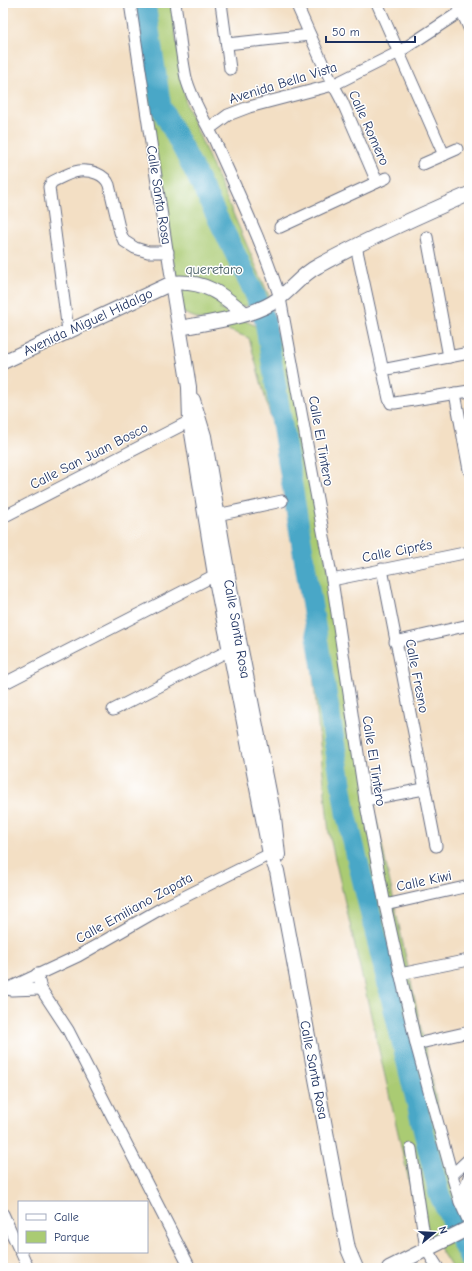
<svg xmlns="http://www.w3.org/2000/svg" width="472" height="1271" font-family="'Comic Neue',sans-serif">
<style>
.green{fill:#aacb73;stroke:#627d68}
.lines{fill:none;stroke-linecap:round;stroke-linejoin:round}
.river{stroke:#48a7c7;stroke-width:21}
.minor-casing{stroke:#676d82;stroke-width:13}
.tertiary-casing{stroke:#676d82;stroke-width:16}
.minor{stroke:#fff;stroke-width:11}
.tertiary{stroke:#fff;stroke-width:14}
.labels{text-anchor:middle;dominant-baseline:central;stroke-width:3;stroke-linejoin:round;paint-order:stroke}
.street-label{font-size:14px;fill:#1b2f5e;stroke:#fff}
.park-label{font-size:14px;fill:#465e64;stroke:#fff}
</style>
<rect width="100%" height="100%" fill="#fff"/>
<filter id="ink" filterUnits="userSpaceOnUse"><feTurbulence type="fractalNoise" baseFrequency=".025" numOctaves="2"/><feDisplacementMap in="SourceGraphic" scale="8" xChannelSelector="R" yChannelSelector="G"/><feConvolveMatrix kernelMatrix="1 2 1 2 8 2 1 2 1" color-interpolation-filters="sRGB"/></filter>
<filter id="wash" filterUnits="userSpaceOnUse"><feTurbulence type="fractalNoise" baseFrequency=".012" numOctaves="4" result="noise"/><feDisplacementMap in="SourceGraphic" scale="16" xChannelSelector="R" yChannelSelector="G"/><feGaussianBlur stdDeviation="0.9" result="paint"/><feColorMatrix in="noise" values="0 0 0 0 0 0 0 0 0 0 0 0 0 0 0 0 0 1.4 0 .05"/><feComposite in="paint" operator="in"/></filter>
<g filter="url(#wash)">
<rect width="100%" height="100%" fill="#f3dfc4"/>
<polygon class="green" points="130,3 171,3 186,105 272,303 219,309 287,340 345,671 452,1175 469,1207 469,1268 452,1268 416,1211 329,833 297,515 249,338 183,313 155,165"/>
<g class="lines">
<polyline class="river" points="145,3 161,107 193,168 255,294 265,321 346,813 439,1194 469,1258"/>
</g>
</g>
<g filter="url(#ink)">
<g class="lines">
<g class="minor-casing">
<g id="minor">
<polyline points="130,3 172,283"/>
<path d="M 175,3 C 179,28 181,54 186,78 C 192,100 205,121 215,141 C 238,193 263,244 280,298 L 332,580 L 365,800 L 385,905 L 416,1044 L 452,1175 L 460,1202 L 469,1222"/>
<polyline points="221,3 230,69"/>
<polyline points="296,3 325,69 342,101 377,182"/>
<polyline points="377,3 444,155"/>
<polyline points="458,3 469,28"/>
<polyline points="227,44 310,35"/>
<polyline points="209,129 228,115 249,107 333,85 399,52 469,6"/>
<polyline points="423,164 457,149"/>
<polyline points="280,227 386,178"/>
<polyline points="427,237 449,357"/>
<polyline points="356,246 389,399 391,403 395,403 469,391"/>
<path d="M 68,331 L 49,187 L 52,182 C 60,178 70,172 79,171 C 91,170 105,174 109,185 L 120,232 L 124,241 L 135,248 L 148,252 L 168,252"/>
<polyline points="382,370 469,353"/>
<polyline points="455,393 469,470"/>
<polyline points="217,515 282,501"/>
<polyline points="3,517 190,421"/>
<polyline points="382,569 436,846"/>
<polyline points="332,580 469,552"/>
<polyline points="395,642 469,625"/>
<polyline points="3,684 221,572"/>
<polyline points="113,710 222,654 234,645"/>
<polyline points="365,800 424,789"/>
<polyline points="385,905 469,886"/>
<polyline points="37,974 41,989 68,1030 190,1268"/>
<polyline points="400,974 469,960"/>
<polyline points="11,990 41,989"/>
<polyline points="3,991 78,956 162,908 276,851"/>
<polyline points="416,1044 469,1032"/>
<polyline points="411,1149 426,1249 438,1268"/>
<polyline points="452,1175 469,1159"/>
<polyline points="460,1202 469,1177"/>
<polyline points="3,1214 19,1249"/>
<polyline points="21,1252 28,1268"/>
</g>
</g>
<g class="tertiary-casing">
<g id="tertiary">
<polyline points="172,283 189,387 190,421 215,575 270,854 277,871 348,1249 356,1268"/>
<path d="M 180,328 C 210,322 254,317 278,299 C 292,289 302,274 318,266 C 367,239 418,216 469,194"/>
<path d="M 3,362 L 172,283 C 204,280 222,294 245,314"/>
<polyline points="193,400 204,436 239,640 274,817 278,855"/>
<polyline points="389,1268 469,1228"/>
</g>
</g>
<use href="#minor" class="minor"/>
<use href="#tertiary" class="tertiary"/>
</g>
</g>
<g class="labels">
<g class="street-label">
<text transform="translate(283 83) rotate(-17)">Avenida Bella Vista</text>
<text transform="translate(369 128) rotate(66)">Calle Romero</text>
<text transform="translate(159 195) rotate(81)">Calle Santa Rosa</text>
<text transform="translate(88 322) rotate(-25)">Avenida Miguel Hidalgo</text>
<text transform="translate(321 441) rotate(80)">Calle El Tintero</text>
<text transform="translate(89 456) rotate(-27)">Calle San Juan Bosco</text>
<text transform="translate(397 551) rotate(-11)">Calle Ciprés</text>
<text transform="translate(237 629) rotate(80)">Calle Santa Rosa</text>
<text transform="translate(417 676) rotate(79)">Calle Fresno</text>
<text transform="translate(374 761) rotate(81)">Calle El Tintero</text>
<text transform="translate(424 881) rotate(-12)">Calle Kiwi</text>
<text transform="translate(134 908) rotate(-29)">Calle Emiliano Zapata</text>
<text transform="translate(314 1070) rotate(79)">Calle Santa Rosa</text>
</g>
<g class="park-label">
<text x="214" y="269">queretaro</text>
</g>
</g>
<rect width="472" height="1271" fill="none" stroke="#fff" stroke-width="16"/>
<rect x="18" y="1201" width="130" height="52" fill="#ffffff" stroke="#a4acbf"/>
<rect x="26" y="1214" width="20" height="6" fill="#ffffff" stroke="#a4acbf"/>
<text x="54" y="1221" font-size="12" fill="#1b2f5e">Calle</text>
<rect x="26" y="1231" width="20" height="12" fill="#aacb73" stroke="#a4acbf"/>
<text x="54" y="1241" font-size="12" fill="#1b2f5e">Parque</text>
<g transform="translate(434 1233) rotate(72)" stroke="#ffffff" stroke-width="3" paint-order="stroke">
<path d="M0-3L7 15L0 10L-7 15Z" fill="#1b2f5e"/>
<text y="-6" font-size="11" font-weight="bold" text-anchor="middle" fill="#1b2f5e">N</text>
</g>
<path d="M326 36v6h89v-6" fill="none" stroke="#1b2f5e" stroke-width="2"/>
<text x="332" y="36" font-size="12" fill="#1b2f5e" stroke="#ffffff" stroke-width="3" paint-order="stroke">50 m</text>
</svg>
